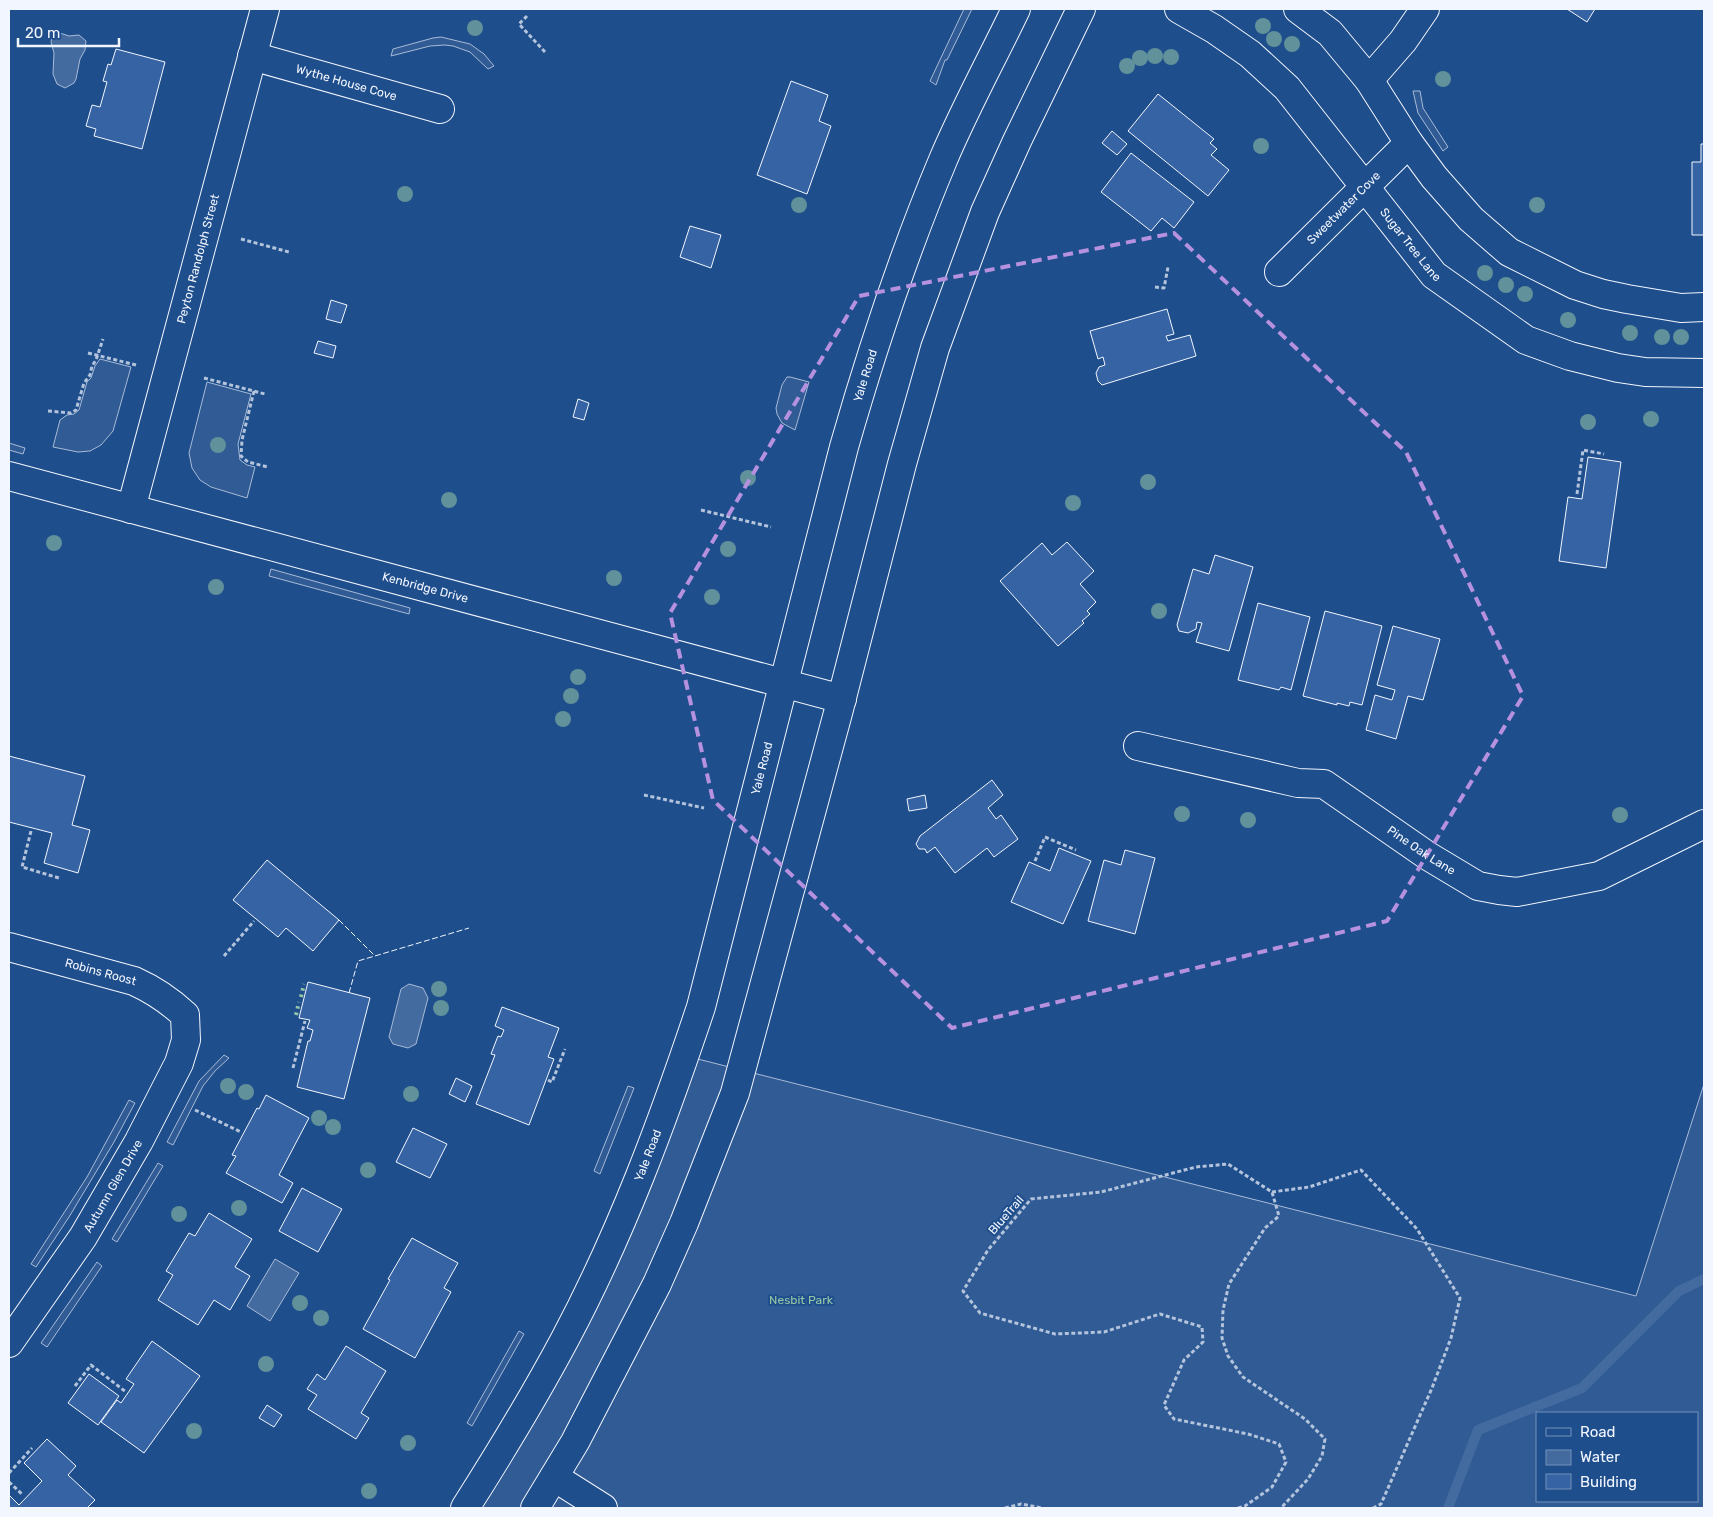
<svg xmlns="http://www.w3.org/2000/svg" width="1713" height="1517" font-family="Rubik,sans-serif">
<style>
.built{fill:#305b95;stroke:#a8bbd7;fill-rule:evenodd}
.water{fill:#446ba0;stroke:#a8bbd7}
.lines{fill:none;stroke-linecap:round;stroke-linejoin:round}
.stream{stroke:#446ba0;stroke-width:10}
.building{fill:#3563a3;stroke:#f2f6ff}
.minor-casing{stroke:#f2f6ff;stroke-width:30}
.major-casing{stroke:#f2f6ff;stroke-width:30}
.path{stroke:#b3c4dc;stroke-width:3;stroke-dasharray:4 2.5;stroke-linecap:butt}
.minor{stroke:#1f4e8c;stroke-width:28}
.major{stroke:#1f4e8c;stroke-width:28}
.hedge{stroke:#97c8a6;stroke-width:4;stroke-dasharray:2.5 4;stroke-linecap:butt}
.fence{stroke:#f2f6ff;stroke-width:1;stroke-dasharray:6 2.5;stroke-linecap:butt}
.tree{fill:#61919a}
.marked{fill:none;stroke:#b691df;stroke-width:4;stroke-dasharray:10 6;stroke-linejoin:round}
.labels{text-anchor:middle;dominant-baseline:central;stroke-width:4;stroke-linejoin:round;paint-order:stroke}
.street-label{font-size:12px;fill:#f2f6ff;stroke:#1f4e8c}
.park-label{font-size:12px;fill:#97c8a6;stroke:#1f4e8c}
</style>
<rect width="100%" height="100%" fill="#1f4e8c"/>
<g class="built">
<polygon points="964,9 972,9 947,60 945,60 936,85 930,81"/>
<polygon points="441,37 470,44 484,54 494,66 488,69 470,52 453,46 445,45 430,46 391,56 393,49 433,38"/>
<polygon points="1413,91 1420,91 1423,108 1448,147 1443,151 1418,113"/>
<polygon points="100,359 131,367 113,431 101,445 90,451 78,452 53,447 60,420 67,415 74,414 79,410 87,382 91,378 95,366"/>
<polygon points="787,377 790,377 809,382 795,430 782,423 777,414 776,408 782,385"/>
<polygon points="207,382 251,394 238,444 240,460 247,465 255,467 247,498 211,487 200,480 192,468 189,453"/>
<polygon points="9,443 25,448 23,454 9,450"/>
<polygon points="271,569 410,608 409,614 269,576"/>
<path d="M 674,1053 L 1636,1296 L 1704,1084 L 1704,1508 L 454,1508 L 466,1492 L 592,1262 ZM 1537,1413 L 1697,1413 L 1697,1501 L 1537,1501 Z"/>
<polygon points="224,1055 229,1058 215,1071 203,1086 173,1145 167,1142 199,1081"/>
<polygon points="628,1086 634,1088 600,1174 594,1171"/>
<polygon points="129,1100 135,1103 114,1142 69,1217 36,1267 31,1264 87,1177"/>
<polygon points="158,1163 163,1166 117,1242 112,1239"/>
<polygon points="97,1262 102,1266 47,1347 41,1343"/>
<polygon points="519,1331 524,1334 472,1426 467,1423"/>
</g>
<g class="water">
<polygon points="57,32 69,36 79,35 86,41 85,50 80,59 76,79 74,83 65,88 57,84 53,74 54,53 51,42 52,35"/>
<polygon points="409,984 423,988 428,998 416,1044 408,1048 393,1044 389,1037 401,989"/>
<polygon points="275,1259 299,1273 270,1321 247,1306"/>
</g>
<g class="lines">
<polyline class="stream" points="1448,1508 1478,1430 1582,1388 1679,1291 1704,1279"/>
</g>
<g class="building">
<polygon points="1567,9 1595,9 1587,22"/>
<polygon points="116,49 165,62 142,149 94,136 96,129 86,126 92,105 100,107 107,82 103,81 108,64 111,65"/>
<polygon points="791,81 828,95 819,121 831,126 807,194 757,175"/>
<polygon points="1158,94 1214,139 1210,143 1217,149 1211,155 1229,170 1208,196 1128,131"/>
<polygon points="1112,131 1127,144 1117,155 1102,143"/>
<polygon points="1701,144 1704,144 1704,235 1692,235 1692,162 1701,162"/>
<polygon points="1131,153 1194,202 1174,228 1162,218 1151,231 1101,192"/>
<polygon points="690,226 721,235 711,268 680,257"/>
<polygon points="331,300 347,305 341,323 326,319"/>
<polygon points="1167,309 1174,334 1166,336 1168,341 1190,335 1196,356 1102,385 1098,381 1096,373 1099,367 1105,365 1103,357 1098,359 1090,331"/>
<polygon points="318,341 336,346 333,358 314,353"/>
<polygon points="578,399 589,403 584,420 573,417"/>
<polygon points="1588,457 1621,462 1606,568 1559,561 1568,497 1582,499"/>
<polygon points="1067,542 1094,571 1080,584 1096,602 1087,611 1090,614 1082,621 1084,623 1058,646 1000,581 1042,543 1052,555"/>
<polygon points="1215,555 1253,567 1229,651 1196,642 1202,623 1197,622 1196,629 1188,633 1179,631 1177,625 1193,569 1209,574"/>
<polygon points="1258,603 1310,617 1291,690 1281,687 1279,690 1238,680"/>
<polygon points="1325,611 1382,626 1362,705 1350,702 1349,706 1337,703 1337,705 1303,696"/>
<polygon points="1393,626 1440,639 1423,700 1408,696 1396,739 1366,730 1375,695 1392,700 1395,690 1377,685"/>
<polygon points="9,756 85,776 72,825 90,830 78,873 44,863 52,833 9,822"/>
<polygon points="992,780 1003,795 988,808 996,819 1001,815 1018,839 994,857 987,848 955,873 935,847 927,853 925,849 919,849 916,844 920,836"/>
<polygon points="925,795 927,808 909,811 907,799"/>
<polygon points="1059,848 1091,861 1063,924 1011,902 1029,862 1050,871"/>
<polygon points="1125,850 1155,858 1135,934 1088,921 1104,860 1121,865"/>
<polygon points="267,860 339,920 313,951 286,928 278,937 233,900"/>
<polygon points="308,982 370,998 344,1099 297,1087 308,1041 310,1041 313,1030 307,1028 310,1020 299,1018"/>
<polygon points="502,1007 559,1028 548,1057 554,1059 529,1125 476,1104 495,1055 491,1054 498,1036 501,1037 504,1030 495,1026"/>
<polygon points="456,1078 472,1086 465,1102 449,1094"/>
<polygon points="266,1095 309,1118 279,1175 293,1183 282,1203 226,1173 236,1156 232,1155 257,1108 259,1109"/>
<polygon points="413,1128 447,1144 430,1178 396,1162"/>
<polygon points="302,1188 342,1209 318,1252 279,1231"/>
<polygon points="209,1213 252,1239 235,1267 250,1276 230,1310 214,1300 198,1325 158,1300 173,1275 166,1271 189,1233 195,1236"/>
<polygon points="412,1238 458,1263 444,1288 451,1292 415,1358 363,1329 390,1280 388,1279"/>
<polygon points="152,1341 200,1376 144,1453 101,1422 117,1400 121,1403 134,1384 126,1379"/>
<polygon points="346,1346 386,1371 361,1413 369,1418 356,1439 308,1409 317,1395 307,1389 317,1374 325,1380"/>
<polygon points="89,1374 119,1396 98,1425 68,1403"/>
<polygon points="267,1405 282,1415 274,1427 259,1418"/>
<polygon points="47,1439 76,1466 68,1475 95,1500 87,1508 9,1508 9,1498 10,1496 19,1505 42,1481 24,1463"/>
</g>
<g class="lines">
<g class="minor-casing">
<g id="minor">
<path id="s1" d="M 1179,9 L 1214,29 L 1250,54 L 1287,88 L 1434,275 L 1526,340 L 1570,356 L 1618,368 L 1645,372 L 1704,373"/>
<polyline points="1298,9 1330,33 1369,80 1409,143 1434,177 1471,219 1509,252 1575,285 1603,294 1627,299 1681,308 1704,307"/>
<path id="s2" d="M 252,56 L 440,109"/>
<polyline points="1369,80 1403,41 1425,9"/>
<path id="s3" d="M 1279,272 L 1409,143"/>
<path id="s4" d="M 9,476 L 842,699"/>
<path id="s5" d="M 131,509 L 265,9"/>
<path id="s6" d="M 1138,746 L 1298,783 L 1324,784 L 1428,856 L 1478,886 L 1499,890 L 1517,892 L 1599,876 L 1704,824"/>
<path id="s7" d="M 9,947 L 134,981 C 154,990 169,1000 185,1015 L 186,1040 L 179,1063 L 139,1141 L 83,1237 L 9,1343"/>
<polyline points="554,1477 603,1508"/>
</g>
</g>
<g class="major-casing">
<g id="major">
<path id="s8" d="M 465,1508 C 500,1453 534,1397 565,1339 C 621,1234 663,1121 701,1007 L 844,447 C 872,349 904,253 943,160 C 965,108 992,59 1016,9"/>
<polyline points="535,1508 575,1442 657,1284 684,1223 735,1093 838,713 902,464 935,348 985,212 1017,141 1081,9"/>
</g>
</g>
<g class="path">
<polyline points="527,16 519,24 545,52"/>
<polyline points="241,239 289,252"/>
<polyline points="1155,287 1164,288 1168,267"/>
<polyline points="88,353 136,365"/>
<polyline points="204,378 265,394"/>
<polyline points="254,391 242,440 241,456 248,462 268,467"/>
<polyline points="48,411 71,413 76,410 84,383 90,375 92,366 96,360 103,339"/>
<polyline points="1577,494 1583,450 1604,454"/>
<polyline points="701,510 771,527"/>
<polyline points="644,795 704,808"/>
<polyline points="31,831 22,867 59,878"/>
<polyline points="1035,861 1045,837 1076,850"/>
<polyline points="224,956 254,921"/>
<polyline points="293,1068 305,1021"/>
<polyline points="548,1080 552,1082 565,1049"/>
<polyline points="195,1110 241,1132"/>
<polyline points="1272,1192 1309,1187 1361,1170 1417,1229 1460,1298 1451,1338 1432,1388 1381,1504 1373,1508"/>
<polyline points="75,1386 91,1365 126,1392"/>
<polyline points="9,1473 32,1448"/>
<polyline points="9,1482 23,1495"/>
<polyline points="1005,1508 1021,1504 1042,1508"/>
<polyline points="1238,1508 1245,1506 1272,1487 1286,1462 1279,1444 1248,1434 1174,1419 1164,1405 1184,1360 1203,1342 1202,1327 1160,1314 1104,1332 1055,1334 980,1313 963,1291 988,1250 1031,1199 1101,1192 1196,1167 1228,1164 1272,1192 1279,1216 1265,1228 1229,1284 1223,1310 1222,1338 1228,1356 1243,1377 1305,1419 1325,1439 1322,1456 1308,1479 1281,1508"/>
</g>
<use href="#minor" class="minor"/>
<use href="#major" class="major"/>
<g class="hedge">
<polyline points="301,997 304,984"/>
<polyline points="296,1015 299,1002"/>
</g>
<g class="fence">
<polyline points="339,920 375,956"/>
<polyline points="349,993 358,961 469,928"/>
</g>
</g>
<g class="tree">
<circle cx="1263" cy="26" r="8"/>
<circle cx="475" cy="28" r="8"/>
<circle cx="1274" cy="39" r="8"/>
<circle cx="1292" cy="44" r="8"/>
<circle cx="1155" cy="56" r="8"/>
<circle cx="1171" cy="57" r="8"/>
<circle cx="1140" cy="58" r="8"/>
<circle cx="1127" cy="66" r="8"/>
<circle cx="1443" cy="79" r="8"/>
<circle cx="1261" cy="146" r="8"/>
<circle cx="405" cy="194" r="8"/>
<circle cx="799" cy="205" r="8"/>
<circle cx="1537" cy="205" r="8"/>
<circle cx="1485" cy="273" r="8"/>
<circle cx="1506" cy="285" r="8"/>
<circle cx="1525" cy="294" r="8"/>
<circle cx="1568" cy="320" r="8"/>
<circle cx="1630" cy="333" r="8"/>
<circle cx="1662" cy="337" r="8"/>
<circle cx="1681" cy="337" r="8"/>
<circle cx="1651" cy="419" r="8"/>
<circle cx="1588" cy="422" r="8"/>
<circle cx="218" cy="445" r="8"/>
<circle cx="748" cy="478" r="8"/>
<circle cx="1148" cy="482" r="8"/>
<circle cx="449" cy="500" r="8"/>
<circle cx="1073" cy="503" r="8"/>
<circle cx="54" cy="543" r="8"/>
<circle cx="728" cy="549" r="8"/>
<circle cx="614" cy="578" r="8"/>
<circle cx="216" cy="587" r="8"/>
<circle cx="712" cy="597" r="8"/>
<circle cx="1159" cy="611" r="8"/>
<circle cx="578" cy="677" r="8"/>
<circle cx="571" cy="696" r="8"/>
<circle cx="563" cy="719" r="8"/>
<circle cx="1182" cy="814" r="8"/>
<circle cx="1620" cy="815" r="8"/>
<circle cx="1248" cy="820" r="8"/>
<circle cx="439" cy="989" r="8"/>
<circle cx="441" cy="1008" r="8"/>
<circle cx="228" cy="1086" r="8"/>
<circle cx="246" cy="1092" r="8"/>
<circle cx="411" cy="1094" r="8"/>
<circle cx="319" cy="1118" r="8"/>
<circle cx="333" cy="1127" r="8"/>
<circle cx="368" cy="1170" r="8"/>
<circle cx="239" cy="1208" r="8"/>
<circle cx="179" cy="1214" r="8"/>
<circle cx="300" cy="1303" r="8"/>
<circle cx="321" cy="1318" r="8"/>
<circle cx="266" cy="1364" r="8"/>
<circle cx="194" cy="1431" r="8"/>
<circle cx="408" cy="1443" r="8"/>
<circle cx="369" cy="1491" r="8"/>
</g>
<path class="marked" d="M 1174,233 L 1406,452 L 1523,696 L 1387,921 L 952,1028 L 713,800 L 670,613 L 859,296 Z"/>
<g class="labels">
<g class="street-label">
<text stroke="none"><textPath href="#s2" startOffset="98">Wythe House Cove</textPath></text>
<text stroke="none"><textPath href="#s3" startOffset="91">Sweetwater Cove</textPath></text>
<text stroke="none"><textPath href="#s1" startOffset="334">Sugar Tree Lane</textPath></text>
<text stroke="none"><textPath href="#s5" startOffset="259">Peyton Randolph Street</textPath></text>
<text stroke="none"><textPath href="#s8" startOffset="1208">Yale Road</textPath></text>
<text stroke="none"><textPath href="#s4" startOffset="431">Kenbridge Drive</textPath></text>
<text stroke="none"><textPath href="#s8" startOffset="802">Yale Road</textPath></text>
<text stroke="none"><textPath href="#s6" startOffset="308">Pine Oak Lane</textPath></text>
<text stroke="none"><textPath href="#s7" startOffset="95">Robins Roost</textPath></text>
<text stroke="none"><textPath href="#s8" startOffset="398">Yale Road</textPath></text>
<text transform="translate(113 1186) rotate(-60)">Autumn Glen Drive</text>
<text transform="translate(1006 1215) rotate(-49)">BlueTrail</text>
</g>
<g class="park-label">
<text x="801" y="1300">Nesbit Park</text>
</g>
</g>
<rect width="1713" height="1517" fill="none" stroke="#f2f6ff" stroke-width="20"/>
<rect x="1536" y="1412" width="162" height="90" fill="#1f4e8c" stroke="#7391ba"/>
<rect x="1546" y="1428" width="25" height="8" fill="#1f4e8c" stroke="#7391ba"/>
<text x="1580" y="1437" font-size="15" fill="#f2f6ff">Road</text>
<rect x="1546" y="1450" width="25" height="15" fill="#446ba0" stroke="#7391ba"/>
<text x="1580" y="1462" font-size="15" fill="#f2f6ff">Water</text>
<rect x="1546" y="1474" width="25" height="15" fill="#3563a3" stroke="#7391ba"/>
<text x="1580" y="1487" font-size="15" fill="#f2f6ff">Building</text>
<path d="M18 38v8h101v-8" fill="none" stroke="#f2f6ff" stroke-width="2.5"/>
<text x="25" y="38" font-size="15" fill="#f2f6ff" stroke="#1f4e8c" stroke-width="4" paint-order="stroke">20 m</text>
</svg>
